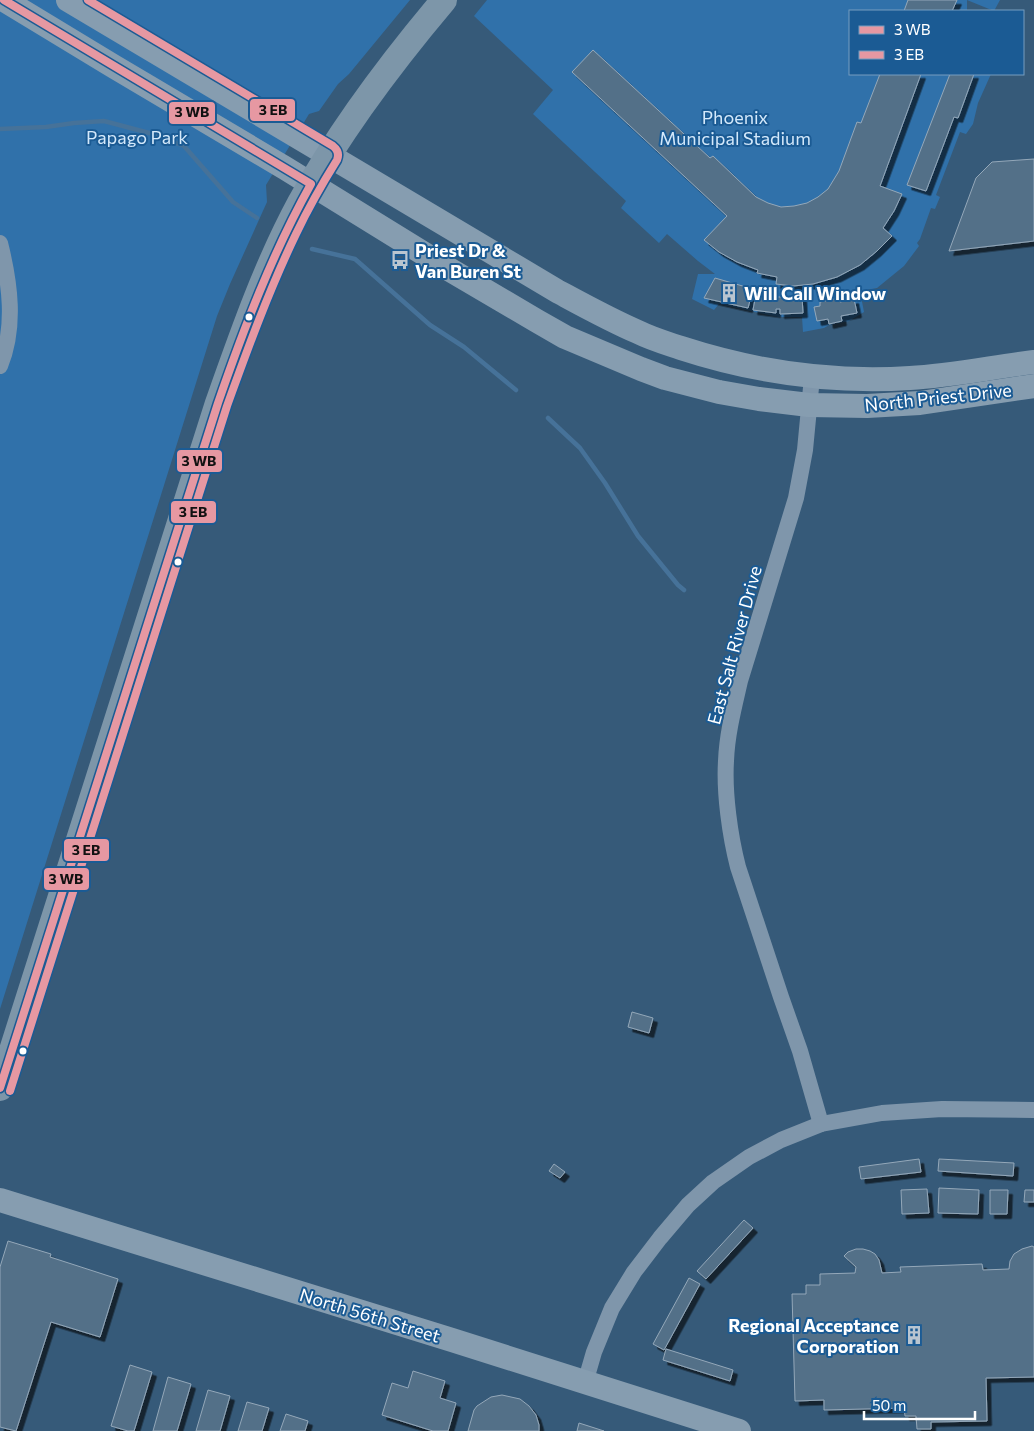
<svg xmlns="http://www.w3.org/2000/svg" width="1034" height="1431" font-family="Commissioner,sans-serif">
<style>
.green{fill:#3071aa}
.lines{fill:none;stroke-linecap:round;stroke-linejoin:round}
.stream{stroke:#467299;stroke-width:4.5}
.building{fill:#536f88;stroke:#94a8b9;filter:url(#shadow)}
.street{stroke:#7f96ab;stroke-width:16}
.secondary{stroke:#869db0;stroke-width:24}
.primary{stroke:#7d96a9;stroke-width:26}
.bus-1-casing{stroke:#1b5b94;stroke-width:11}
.bus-2-casing{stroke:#1b5b94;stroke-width:11}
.bus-1{stroke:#e698a2;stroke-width:8}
.bus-2{stroke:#e698a2;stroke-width:8}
.bus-dot{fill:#fff;stroke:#1b5b94;stroke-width:2}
.labels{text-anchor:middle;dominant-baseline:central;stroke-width:4;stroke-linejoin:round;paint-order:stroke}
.park-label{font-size:18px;fill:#d4e9fb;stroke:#1b5b94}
.poi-label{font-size:18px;font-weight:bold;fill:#fff;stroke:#1b5b94;text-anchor:start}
.street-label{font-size:18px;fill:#fff;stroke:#1b5b94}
.line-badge{stroke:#1b5b94;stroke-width:2}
.pale-badge-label{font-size:14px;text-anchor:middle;font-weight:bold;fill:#111}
</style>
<defs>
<filter id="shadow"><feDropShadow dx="4.5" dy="4.5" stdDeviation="0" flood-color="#0009"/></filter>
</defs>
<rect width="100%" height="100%" fill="#365a79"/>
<g class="green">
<polygon points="0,0 410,0 349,74 338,84 319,111 309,114 266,185 267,202 230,284 217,316 0,1009"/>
<polygon points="487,0 1000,0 994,11 967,0 967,11 850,11 850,74 991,74 978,103 973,124 966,134 960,132 936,195 940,197 935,209 931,208 920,239 917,243 919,246 904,266 877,288 860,291 864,312 849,321 829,325 824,328 803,332 802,317 778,317 719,304 714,310 692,299 698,274 715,274 698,261 667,234 659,243 621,208 626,201 533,114 553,90 474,16"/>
</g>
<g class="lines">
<g class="stream">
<polyline points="0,129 46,127 74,123 104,121 153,134 184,146 233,202 257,218"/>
<polyline points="312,249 355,259 430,325 464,347 516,390"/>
<polyline points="548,418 580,448 605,483 638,536 678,585 684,590"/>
</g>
</g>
<g class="building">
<polygon points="908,0 957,0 952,11 904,11"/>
<polygon points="593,50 710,158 713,156 756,197 768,203 781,207 794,206 807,203 818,197 828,189 839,171 857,122 861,123 880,74 921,74 880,186 902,194 894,211 883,228 892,236 877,251 860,265 837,277 813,284 793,286 776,284 777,277 757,273 758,270 737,262 719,252 704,240 727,216 572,72"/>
<polygon points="950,74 974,74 958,118 954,117 926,191 907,185"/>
<polygon points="1034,159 1034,241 949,251 976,178 992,162"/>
<polygon points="715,278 753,289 748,308 704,298"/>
<polygon points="756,294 778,297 802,297 803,313 780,314 780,309 776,309 776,313 753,310"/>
<polygon points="839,298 840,302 854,299 857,313 841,316 842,321 829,324 828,319 817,321 814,307 820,306 820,302"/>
<polygon points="632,1012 653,1018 649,1033 628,1027"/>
<polygon points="919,1159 921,1172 861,1179 859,1167"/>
<polygon points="939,1159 1014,1163 1013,1176 938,1171"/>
<polygon points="554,1164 565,1172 560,1178 549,1171"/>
<polygon points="939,1188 979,1190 978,1214 938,1213"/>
<polygon points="927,1189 929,1213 902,1214 901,1190"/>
<polygon points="990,1190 1008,1190 1007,1214 990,1214"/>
<polygon points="1025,1190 1034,1190 1034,1202 1024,1202"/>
<polygon points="744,1220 753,1228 706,1279 697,1271"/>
<polygon points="8,1241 51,1254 50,1257 118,1279 100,1337 51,1322 16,1431 0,1427 0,1267"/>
<polygon points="1032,1246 1034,1247 1034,1377 986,1378 987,1421 931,1422 931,1429 917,1429 916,1416 905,1416 904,1408 824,1410 824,1400 795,1401 792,1294 806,1294 806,1285 820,1285 820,1274 855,1273 856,1267 844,1256 848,1252 856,1249 863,1249 870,1251 875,1254 879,1260 882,1273 901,1272 900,1267 982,1264 983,1270 1009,1269 1010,1261 1014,1254 1022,1249"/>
<polygon points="689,1278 700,1284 664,1350 653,1344"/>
<polygon points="666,1349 733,1370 730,1381 663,1360"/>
<polygon points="130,1365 152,1372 134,1431 128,1431 111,1426"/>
<polygon points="413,1371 445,1381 440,1398 456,1403 448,1431 433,1431 382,1415 392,1383 408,1388"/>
<polygon points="168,1377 191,1384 177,1431 153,1431"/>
<polygon points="208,1390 230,1396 220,1431 196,1431"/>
<polygon points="502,1395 520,1399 529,1406 536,1415 539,1425 539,1431 468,1431 474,1410 477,1406 491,1397"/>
<polygon points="247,1402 269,1408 262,1431 238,1431"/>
<polygon points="286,1414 308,1421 305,1431 280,1431"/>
<polygon points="579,1423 604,1431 577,1431"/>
</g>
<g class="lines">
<g class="street">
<path d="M 0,243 C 10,283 16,327 0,366"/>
<path d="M 812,377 L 805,450 L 796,498 L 740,681 C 734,707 727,734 726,761 C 724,793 730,836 738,867 L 781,997 L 800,1051 L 821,1124"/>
<polyline points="585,1383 594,1352 612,1308 634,1272 660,1238 688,1205 713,1182 749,1157 781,1140 821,1124 882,1113 942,1109 1034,1110"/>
</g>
<g class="secondary">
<polyline points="4,0 113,66 285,168 452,271 537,321 565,337 641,369 665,378 719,392 759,399 809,405 867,406 920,403 1034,386"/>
<path d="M 68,0 L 557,291 C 583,305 610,320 638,332 C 652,339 666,343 681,348 C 755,372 832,383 910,378 C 951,376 993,367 1034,362"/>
<polyline points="0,1200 452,1340 739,1431"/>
</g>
<path class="primary" d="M 0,1088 L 218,403 C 242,335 266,266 300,203 C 340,130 390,64 444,0"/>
<g class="bus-1-casing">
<path id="bus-1" d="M 0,1088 L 218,403 C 244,328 272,254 311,184 L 4,0"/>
</g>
<g class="bus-2-casing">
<path id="bus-2" d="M 10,1091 L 227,406 C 248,348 269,290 296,234 C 308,209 322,184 337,160 C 339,155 338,150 333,146 L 88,0"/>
</g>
<use href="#bus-1" class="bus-1"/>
<use href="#bus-2" class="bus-2"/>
</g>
<defs>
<g id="bus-bare" transform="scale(1.5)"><path d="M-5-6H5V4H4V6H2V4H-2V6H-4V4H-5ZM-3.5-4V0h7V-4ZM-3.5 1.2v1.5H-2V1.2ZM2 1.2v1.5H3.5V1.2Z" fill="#b9c5d0" stroke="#1b5b94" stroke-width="2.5" paint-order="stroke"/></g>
<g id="building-bare" transform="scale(1.5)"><path d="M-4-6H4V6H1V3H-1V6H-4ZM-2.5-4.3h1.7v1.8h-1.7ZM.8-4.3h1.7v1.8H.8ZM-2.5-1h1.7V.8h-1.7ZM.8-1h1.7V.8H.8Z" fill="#b9c5d0" stroke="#1b5b94" stroke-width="2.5" paint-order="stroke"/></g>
</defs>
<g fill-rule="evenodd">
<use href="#bus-bare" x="400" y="260"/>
<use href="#building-bare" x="729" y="293"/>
<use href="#building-bare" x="914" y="1335"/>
</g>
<g class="bus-dot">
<circle cx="249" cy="317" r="4.5"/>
<circle cx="178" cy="562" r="4.5"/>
<circle cx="23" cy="1051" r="4.5"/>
</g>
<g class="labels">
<g class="park-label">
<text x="735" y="117">Phoenix<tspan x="735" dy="21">Municipal Stadium</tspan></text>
<text x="137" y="137">Papago Park</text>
</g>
<g class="poi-label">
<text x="415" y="250">Priest Dr &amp;<tspan x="415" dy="21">Van Buren St</tspan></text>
<text x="744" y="293">Will Call Window</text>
<text x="899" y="1325" text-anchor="end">Regional Acceptance<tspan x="899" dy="21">Corporation</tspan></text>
</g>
<g class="street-label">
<text transform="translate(938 397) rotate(-6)">North Priest Drive</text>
<text transform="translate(734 645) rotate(-75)">East Salt River Drive</text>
<text transform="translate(370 1315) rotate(17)">North 56th Street</text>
</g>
</g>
<g class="line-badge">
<rect x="249" y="98" width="47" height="24" rx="5" fill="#e698a2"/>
<rect x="168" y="101" width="48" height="24" rx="5" fill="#e698a2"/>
<rect x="176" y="449" width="47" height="24" rx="5" fill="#e698a2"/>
<rect x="170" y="500" width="47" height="24" rx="5" fill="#e698a2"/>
<rect x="63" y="838" width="47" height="24" rx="5" fill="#e698a2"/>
<rect x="43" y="867" width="47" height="24" rx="5" fill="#e698a2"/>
</g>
<g class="pale-badge-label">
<text x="273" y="115">3 EB</text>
<text x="192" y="117">3 WB</text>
<text x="199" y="466">3 WB</text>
<text x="193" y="517">3 EB</text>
<text x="86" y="855">3 EB</text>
<text x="66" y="884">3 WB</text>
</g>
<rect x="849" y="10" width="175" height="65" fill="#1b5b94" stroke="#769dbf"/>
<rect x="859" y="26" width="25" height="8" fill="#e698a2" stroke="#769dbf"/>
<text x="894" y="35" font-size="15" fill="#ffffff">3 WB</text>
<rect x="859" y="51" width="25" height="8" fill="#e698a2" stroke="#769dbf"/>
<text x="894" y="60" font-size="15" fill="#ffffff">3 EB</text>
<path d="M864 1411v8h111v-8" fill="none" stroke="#ffffff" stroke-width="2.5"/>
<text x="872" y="1411" font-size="15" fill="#ffffff" stroke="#1b5b94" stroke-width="4" paint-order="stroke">50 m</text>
</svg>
